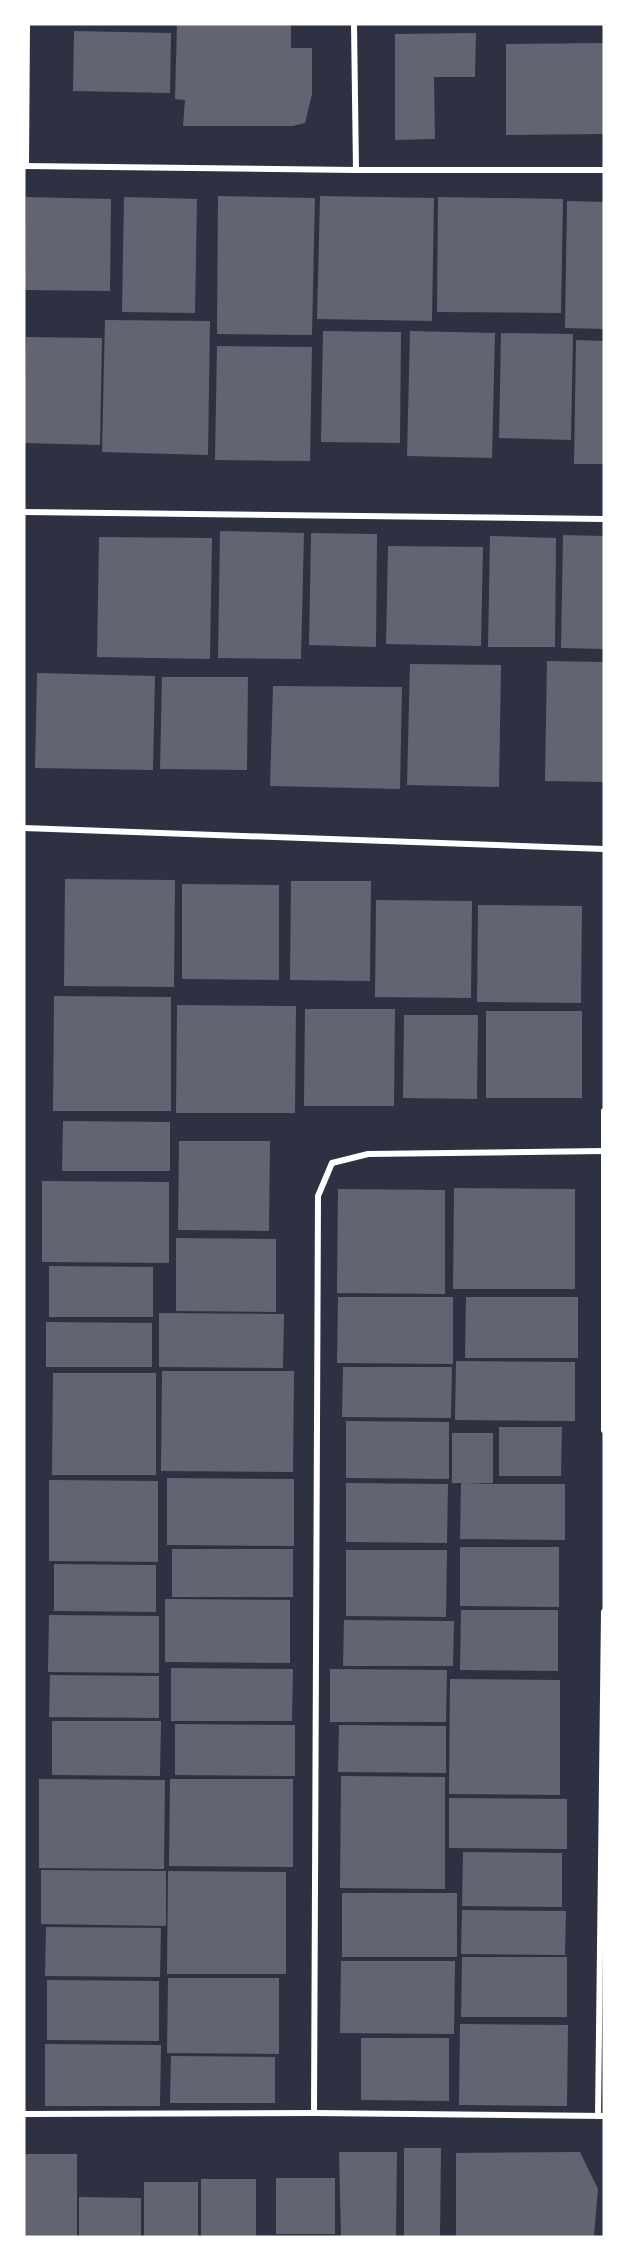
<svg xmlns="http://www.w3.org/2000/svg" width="628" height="2261" font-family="'PT Serif',serif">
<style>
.building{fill:#626471}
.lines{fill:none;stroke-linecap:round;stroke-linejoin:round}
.minor{stroke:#fff;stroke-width:6}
</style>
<rect width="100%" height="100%" fill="#2d3142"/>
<g class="building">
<polygon points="177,24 291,24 291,48 312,48 312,94 305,123 293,126 183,126 185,100 175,99"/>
<polygon points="74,31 171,33 170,93 73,91"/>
<polygon points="476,33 475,77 434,77 435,139 395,140 395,34"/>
<polygon points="604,43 604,134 506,135 506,44"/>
<polygon points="218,196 315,198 312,335 217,334"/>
<polygon points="320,196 434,198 432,321 317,319"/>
<polygon points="26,197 111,199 110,291 25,290"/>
<polygon points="124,197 197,199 195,313 122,312"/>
<polygon points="438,197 563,199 561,313 437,312"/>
<polygon points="567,201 604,202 604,329 565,328"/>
<polygon points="105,320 210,321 208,455 102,452"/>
<polygon points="323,331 401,332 400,443 321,442"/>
<polygon points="410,331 495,333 492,458 407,456"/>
<polygon points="501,333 573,334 571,440 499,438"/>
<polygon points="26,337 102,338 100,445 24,443"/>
<polygon points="576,340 604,341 604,464 574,464"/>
<polygon points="217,346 312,347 310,461 215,460"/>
<polygon points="220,531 304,533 301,659 218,658"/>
<polygon points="311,533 377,534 376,647 309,645"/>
<polygon points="563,535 604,536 604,649 561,648"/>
<polygon points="490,536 556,538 555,647 488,647"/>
<polygon points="99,537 212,538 210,659 97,657"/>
<polygon points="388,546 483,547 481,646 386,644"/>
<polygon points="547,661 604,662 604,782 545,781"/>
<polygon points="410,664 501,665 499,787 407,785"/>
<polygon points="37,673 155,676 153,770 35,768"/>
<polygon points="162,677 248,677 247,770 160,769"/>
<polygon points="273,686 402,687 400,789 270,786"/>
<polygon points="65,879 175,880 174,987 64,986"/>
<polygon points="291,881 371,881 370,981 290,980"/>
<polygon points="182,884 279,885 279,980 182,979"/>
<polygon points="376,900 472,901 471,998 375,997"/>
<polygon points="478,905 582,906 581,1003 477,1002"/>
<polygon points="54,996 171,997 171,1111 53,1111"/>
<polygon points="177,1005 296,1006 295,1113 176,1113"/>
<polygon points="305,1009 395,1009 394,1106 304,1106"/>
<rect x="486" y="1011" width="96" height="87"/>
<polygon points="404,1015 478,1015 477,1099 403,1098"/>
<polygon points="63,1121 170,1122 170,1171 62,1171"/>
<polygon points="179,1141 270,1141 269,1231 178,1230"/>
<polygon points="42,1181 169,1182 169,1263 42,1262"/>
<polygon points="454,1188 575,1189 575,1289 453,1289"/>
<polygon points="338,1189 445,1190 445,1294 337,1293"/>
<polygon points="176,1238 276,1239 276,1312 176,1311"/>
<polygon points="49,1266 153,1267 153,1317 49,1317"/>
<polygon points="338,1297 453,1297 453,1364 337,1363"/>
<polygon points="466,1297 578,1297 578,1358 465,1358"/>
<polygon points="159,1313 284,1314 283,1368 159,1367"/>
<polygon points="46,1322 152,1323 152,1367 46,1367"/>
<polygon points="456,1361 575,1362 575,1421 455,1420"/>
<polygon points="343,1367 452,1367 451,1418 342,1417"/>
<polygon points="162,1371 294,1371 293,1472 161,1471"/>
<polygon points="53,1373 156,1373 156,1475 52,1475"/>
<polygon points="346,1421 449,1422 449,1479 346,1478"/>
<polygon points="499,1427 562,1427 561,1476 499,1476"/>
<polygon points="452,1433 493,1433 493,1483 465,1484 565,1484 565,1540 460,1539 461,1483 452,1483"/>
<polygon points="167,1478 294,1479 294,1546 167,1545"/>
<polygon points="49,1480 158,1481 158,1562 49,1561"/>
<polygon points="346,1483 448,1484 447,1543 346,1542"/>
<polygon points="460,1547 559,1547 559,1607 460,1606"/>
<rect x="172" y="1549" width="121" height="48"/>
<polygon points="346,1550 447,1550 446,1617 346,1616"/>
<polygon points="54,1564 156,1565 156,1612 54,1611"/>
<polygon points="165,1599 290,1600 290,1663 165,1662"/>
<polygon points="461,1610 558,1610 558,1671 460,1670"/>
<polygon points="49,1615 159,1616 159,1673 48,1672"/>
<polygon points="344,1620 454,1621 453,1666 343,1666"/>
<polygon points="171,1668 293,1669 292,1721 171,1721"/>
<polygon points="330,1669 447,1670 446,1722 330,1722"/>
<polygon points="50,1675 159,1676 159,1718 49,1717"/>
<polygon points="450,1679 560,1680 560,1795 449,1794"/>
<polygon points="52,1721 161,1721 160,1776 52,1775"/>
<polygon points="175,1724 295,1725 295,1776 175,1775"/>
<polygon points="339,1725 446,1726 446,1773 338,1772"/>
<polygon points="341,1776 445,1777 445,1889 340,1888"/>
<polygon points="39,1779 165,1780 164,1869 39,1868"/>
<polygon points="170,1779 293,1779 293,1867 169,1866"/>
<polygon points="449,1798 567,1799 567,1849 449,1848"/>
<polygon points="463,1852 562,1853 562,1907 462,1906"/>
<polygon points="41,1870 166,1871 166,1926 41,1924"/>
<polygon points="168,1871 286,1872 286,1974 167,1974"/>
<rect x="342" y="1893" width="115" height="64"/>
<polygon points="462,1910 566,1911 565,1955 461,1954"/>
<polygon points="46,1927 161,1928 160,1977 45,1976"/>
<polygon points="462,1957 567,1957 567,2017 461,2017"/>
<polygon points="341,1961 455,1961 454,2034 340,2033"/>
<polygon points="168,1978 279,1978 279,2054 167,2053"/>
<polygon points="47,1980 159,1981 159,2041 47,2040"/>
<polygon points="460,2024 568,2025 567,2106 459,2105"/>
<polygon points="361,2038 449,2038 449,2101 361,2100"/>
<polygon points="45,2044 161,2045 160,2106 45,2106"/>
<polygon points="171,2056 275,2057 275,2103 170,2103"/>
<polygon points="404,2148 441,2148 440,2237 404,2237"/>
<polygon points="339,2152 397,2152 396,2237 341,2237"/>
<polygon points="580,2152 598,2189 594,2237 456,2237 456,2153"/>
<rect x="24" y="2154" width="53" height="83"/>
<rect x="276" y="2178" width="59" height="56"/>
<rect x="201" y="2179" width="55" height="58"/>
<rect x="144" y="2182" width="54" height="55"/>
<polygon points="79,2197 141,2198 141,2237 79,2237"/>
</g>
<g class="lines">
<g class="minor">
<polyline points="354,24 356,170"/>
<polyline points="24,166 356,170 604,170"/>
<polyline points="26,166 27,24"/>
<polyline points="24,512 604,519"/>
<polyline points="24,828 604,849"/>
<polyline points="604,1111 604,1430"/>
<polyline points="314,2113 318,1196 332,1163 368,1154 604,1151"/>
<polyline points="24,2114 314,2113 604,2116"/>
<polyline points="598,2116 604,1612"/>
</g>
</g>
<rect width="628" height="2261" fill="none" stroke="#ffffff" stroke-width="51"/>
</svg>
